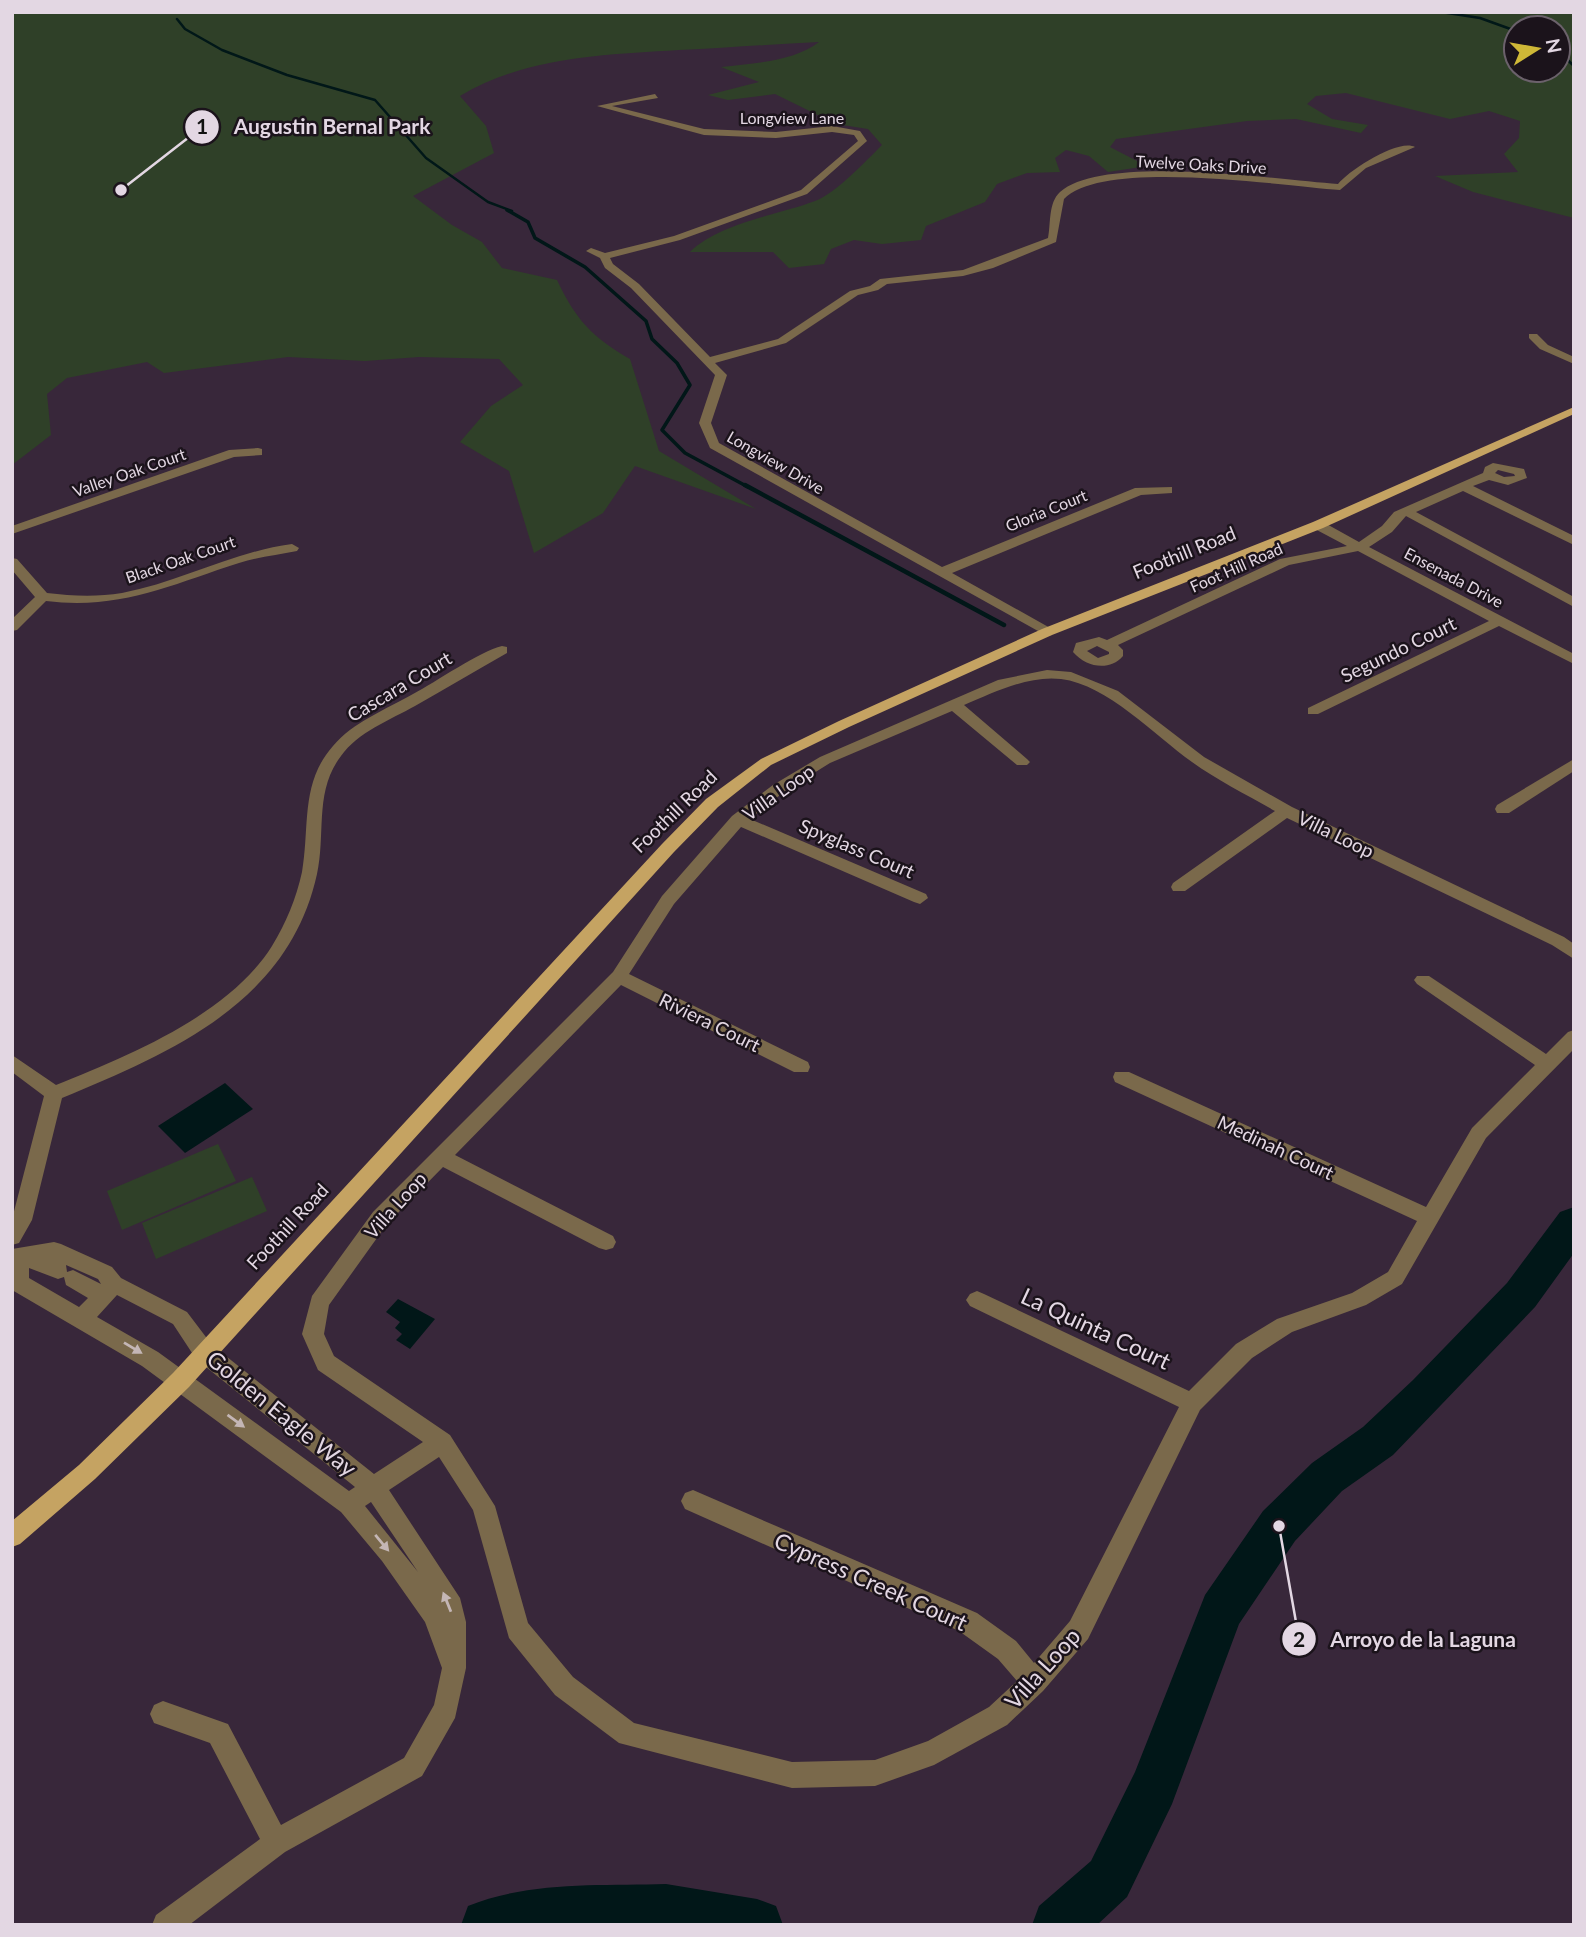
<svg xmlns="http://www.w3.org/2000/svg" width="1586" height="1937" font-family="Lato,sans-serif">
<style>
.green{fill:#2f4028;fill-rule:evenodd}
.water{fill:#011718}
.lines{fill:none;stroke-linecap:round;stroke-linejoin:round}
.stream-far2{stroke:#011718;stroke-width:2.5}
.stream-far1{stroke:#011718;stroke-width:3.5}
.stream{stroke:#011718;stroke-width:4.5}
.river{fill:#011718;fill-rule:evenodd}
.minor{fill:#7a694b;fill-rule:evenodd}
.major{fill:#c5a362;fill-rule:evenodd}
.oneway{fill:#c4b6b5}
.labels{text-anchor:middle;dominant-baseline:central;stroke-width:5;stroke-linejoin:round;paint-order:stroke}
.far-street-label{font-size:16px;fill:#e3d7e3;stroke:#1b131b}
.street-label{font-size:19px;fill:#e3d7e3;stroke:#1b131b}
.near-street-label{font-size:23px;fill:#e3d7e3;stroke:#1b131b}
.leader{fill:none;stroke:#e3d7e3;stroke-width:2.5}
.callout-dot{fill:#e3d7e3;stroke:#1b131b;stroke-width:2.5}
.mark-label{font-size:21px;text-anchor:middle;font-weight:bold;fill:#111}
.callout-label{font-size:21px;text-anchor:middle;font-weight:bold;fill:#e3d7e3;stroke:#1b131b;stroke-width:5;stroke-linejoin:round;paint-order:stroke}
</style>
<rect width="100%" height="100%" fill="#38273a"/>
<g class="green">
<path d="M 12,12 L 1574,12 L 1574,218 L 1473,192 L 1435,176 L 1518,172 L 1504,154 L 1519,138 L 1520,121 L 1489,111 L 1450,119 L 1346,93 L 1316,96 L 1307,104 L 1332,119 L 1368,125 L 1361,133 L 1296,119 L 1247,121 L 1116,139 L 1110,147 L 1137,161 L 1141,167 L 1108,172 L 1089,156 L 1066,150 L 1055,158 L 1060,172 L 1027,173 L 997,184 L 985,202 L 926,226 L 921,240 L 882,244 L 854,240 L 831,249 L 824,264 L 789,268 L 773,252 L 690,252 C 719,223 778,215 815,201 C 835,194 867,160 882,145 L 868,129 L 836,124 L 775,94 L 728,100 L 708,95 L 759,82 L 721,67 C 753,63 793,62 819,42 C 773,44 726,48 679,50 C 603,55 528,56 460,96 L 486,126 L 494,153 L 413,196 L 452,225 L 482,242 L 502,268 L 557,280 C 576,320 592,337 630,359 L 659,451 L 756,509 L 635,466 L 603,513 L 534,553 L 509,471 L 460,442 L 491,406 L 523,385 L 499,359 L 419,357 L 365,361 L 288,357 L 164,373 L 147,362 L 67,378 L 47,394 L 51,435 L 12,465 ZM 1516,28 L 1558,28 L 1558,70 L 1516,70 Z"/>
<polygon points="218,1144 236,1181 122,1230 107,1191"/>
<polygon points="252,1177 267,1211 156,1259 142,1223"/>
</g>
<g class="water">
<polygon points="225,1083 253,1109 185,1153 158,1126"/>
<polygon points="398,1299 435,1319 410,1349 396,1340 402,1334 395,1328 400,1322 386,1312"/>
</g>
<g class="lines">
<g class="stream-far2">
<polyline points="1441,12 1480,18 1516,31"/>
<polyline points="177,19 185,29 222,50 287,75 375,100 426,158 488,202 512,211"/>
<polyline points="1558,51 1574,66"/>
</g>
<polyline class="stream-far1" points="507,210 528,222 535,238 585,267 646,321 652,339 677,363 690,385 662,430 685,453 748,487"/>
<polyline class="stream" points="745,485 1004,625"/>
<g class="river">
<polygon points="1574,1207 1574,1253 1535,1307 1393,1455 1342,1491 1295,1541 1239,1624 1172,1804 1127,1897 1097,1925 1032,1925 1039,1906 1091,1861 1135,1772 1205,1595 1263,1511 1312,1463 1363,1427 1413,1380 1507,1283 1560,1212"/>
<path d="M 666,1884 L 757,1899 L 776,1906 L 783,1925 L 461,1925 L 468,1906 C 529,1881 602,1886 666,1884 Z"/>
</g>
<g class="minor">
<path d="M 655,94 L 658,98 L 612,106 L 704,129 L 776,132 L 832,126 L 860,131 L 867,141 L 807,194 L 680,240 L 610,258 L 613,264 L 639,284 L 710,357 L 778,339 L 850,291 L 870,286 L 880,279 L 963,270 L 1048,238 C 1051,224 1048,203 1060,192 C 1104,153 1278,180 1338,184 C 1349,170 1399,138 1415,147 L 1366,168 L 1340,190 C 1283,186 1103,158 1064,199 L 1056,242 L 993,268 L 963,276 L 887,284 L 878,290 L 858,295 L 786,343 L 715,363 L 727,375 L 711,423 L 719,443 L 942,567 L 1135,488 L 1172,487 L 1172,493 L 1141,495 L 952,573 L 1052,629 L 1052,635 L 1047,636 L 710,448 L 699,423 L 715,375 L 631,288 L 605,268 L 600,258 L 586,251 L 591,248 L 605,253 L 674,236 L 801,190 L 858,141 L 854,135 L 832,132 L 776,138 L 704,135 L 597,106 Z"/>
<polygon points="1529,334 1537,334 1548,345 1574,357 1574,364 1540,349 1529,338"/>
<polygon points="258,448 262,449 262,455 234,457 12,534 12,526 229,450"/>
<path d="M 1493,463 L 1524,469 L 1527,478 L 1508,485 L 1489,480 L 1473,486 L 1574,536 L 1574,545 L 1463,491 L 1416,512 L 1574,597 L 1574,607 L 1406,516 L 1392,532 L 1369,547 L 1574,654 L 1574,664 L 1499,626 L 1318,714 L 1308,714 L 1308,708 L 1489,621 L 1358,551 L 1289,565 L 1118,645 L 1123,650 L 1123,656 C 1109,672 1086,667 1073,652 L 1076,643 L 1099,637 L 1107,640 L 1280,559 L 1347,546 L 1313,528 L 1313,522 L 1323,522 L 1359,542 L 1382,526 L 1394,512 L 1483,473 L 1485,467 ZM 1498,470 L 1514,474 L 1515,476 L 1504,477 L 1495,473 ZM 1097,646 L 1109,652 L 1109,654 L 1098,658 L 1087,651 Z"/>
<path d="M 292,544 L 299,548 L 297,551 C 277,555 258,557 239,563 C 170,585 121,610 46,601 L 17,630 L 12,631 L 12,619 L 35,597 L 12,570 L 12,558 L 17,559 L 47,593 C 72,596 97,597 122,593 C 181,582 232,552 292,544 Z"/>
<path d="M 502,646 L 507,647 L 507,653 C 476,671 446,688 415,706 C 390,720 358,732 341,756 C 314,791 326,834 317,874 C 289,1002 173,1052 62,1098 L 32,1220 L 19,1243 L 12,1245 L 12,1219 L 44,1096 L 12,1072 L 12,1055 L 56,1085 C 128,1056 229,1015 272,946 C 286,923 296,899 302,872 C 310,827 300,783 333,746 C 353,722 387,709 413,694 C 436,682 480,651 502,646 Z"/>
<path d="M 1047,670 L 1071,672 L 1118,691 L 1204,757 L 1292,807 L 1564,937 L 1574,944 L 1574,959 L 1552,945 L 1287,818 L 1185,891 L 1173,891 L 1171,887 L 1173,883 L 1275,811 C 1247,795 1217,780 1192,762 C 1154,735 1108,685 1061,679 C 1028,675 993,693 964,705 L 1027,759 L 1030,762 L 1027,765 L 1017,765 L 952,711 L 830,763 L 785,791 L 750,819 L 926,894 L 928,898 L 920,904 L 914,902 L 741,827 L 674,904 L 629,974 L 808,1062 L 810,1067 L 808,1072 L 794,1072 L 621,985 L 455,1155 L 613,1236 L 616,1242 L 613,1248 L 606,1250 L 599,1248 L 443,1167 L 387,1224 L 329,1305 L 324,1334 L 334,1356 L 450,1435 L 495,1506 L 528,1623 L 573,1677 L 634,1723 L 792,1762 L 875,1760 L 928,1741 L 989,1707 L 1017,1681 L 998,1659 L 959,1631 L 685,1509 L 681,1501 L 685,1493 L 693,1490 L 977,1613 L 1016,1641 L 1034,1663 L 1070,1621 L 1179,1407 L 970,1306 L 966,1300 L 970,1294 L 977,1291 L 984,1294 L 1189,1391 L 1236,1344 L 1277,1319 L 1352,1293 L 1388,1272 L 1417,1221 L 1115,1082 L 1113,1077 L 1115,1072 L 1129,1072 L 1426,1207 L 1472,1128 L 1535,1065 L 1417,984 L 1414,980 L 1417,976 L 1429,976 L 1546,1054 L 1568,1032 L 1574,1030 L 1574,1049 L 1486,1138 L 1402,1284 L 1366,1305 L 1292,1332 L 1252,1358 L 1200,1410 L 1088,1639 L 1043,1691 L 1007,1725 L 934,1765 L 875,1786 L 792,1788 L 619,1743 L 555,1695 L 509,1638 L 473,1510 L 439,1457 L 389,1490 L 460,1598 L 466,1622 L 466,1668 L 455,1718 L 422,1776 L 285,1852 L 189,1925 L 152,1925 L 156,1915 L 260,1839 L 210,1743 L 154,1723 L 150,1714 L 154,1705 L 163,1701 L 228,1724 L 281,1825 L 404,1758 L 434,1705 L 442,1668 L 425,1622 L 382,1561 L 341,1512 L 142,1366 L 12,1290 L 12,1249 L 54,1242 L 61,1244 L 112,1267 L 121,1278 L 187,1312 L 212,1345 L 374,1474 L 423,1442 L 318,1370 L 302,1334 L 312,1296 L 373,1212 L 613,972 L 662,896 L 732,816 L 773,785 L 820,757 L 998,680 ZM 66,1265 L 98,1279 L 101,1284 L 73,1270 L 67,1272 ZM 29,1268 L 58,1279 L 64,1277 L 66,1285 L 88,1298 L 79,1307 L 29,1278 ZM 117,1295 L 173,1324 L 196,1359 L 355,1487 L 349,1491 L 158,1352 L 97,1317 ZM 371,1502 L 418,1572 L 365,1506 Z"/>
<polygon points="1574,759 1574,771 1509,813 1497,813 1495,809 1497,805"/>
</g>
<polygon class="major" points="1574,407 1574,414 1323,528 1052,635 849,727 771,765 718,807 674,852 189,1387 95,1479 20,1544 12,1547 12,1521 79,1465 173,1373 662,844 706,799 761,759 839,721 1042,629 1313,522"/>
</g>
<defs><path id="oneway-solid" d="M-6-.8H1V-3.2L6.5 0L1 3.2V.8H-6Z" transform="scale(1.75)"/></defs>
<g class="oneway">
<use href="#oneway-solid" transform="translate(133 1348) rotate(31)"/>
<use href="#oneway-solid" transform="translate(236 1421) rotate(36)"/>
<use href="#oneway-solid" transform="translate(382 1543) rotate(50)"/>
<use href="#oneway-solid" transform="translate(447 1602) rotate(-112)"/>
</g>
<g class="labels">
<g class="far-street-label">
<text x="792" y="117">Longview Lane</text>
<text transform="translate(1201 164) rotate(3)">Twelve Oaks Drive</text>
<text transform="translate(776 462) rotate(30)">Longview Drive</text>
<text transform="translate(129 472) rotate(-19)">Valley Oak Court</text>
<text transform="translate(1046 510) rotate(-22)">Gloria Court</text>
<text transform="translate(180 559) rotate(-19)">Black Oak Court</text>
<text transform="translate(1236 567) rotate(-24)">Foot Hill Road</text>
<text transform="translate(1454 577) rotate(28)">Ensenada Drive</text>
</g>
<g class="street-label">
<text transform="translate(1184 552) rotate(-22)">Foothill Road</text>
<text transform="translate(1398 649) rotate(-26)">Segundo Court</text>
<text transform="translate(399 686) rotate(-31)">Cascara Court</text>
<text transform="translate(778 792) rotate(-35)">Villa Loop</text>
<text transform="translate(674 811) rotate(-44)">Foothill Road</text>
<text transform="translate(1336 834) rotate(26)">Villa Loop</text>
<text transform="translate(857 848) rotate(23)">Spyglass Court</text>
<text transform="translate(710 1022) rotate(26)">Riviera Court</text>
<text transform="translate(1276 1147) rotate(25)">Medinah Court</text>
<text transform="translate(395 1205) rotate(-48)">Villa Loop</text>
<text transform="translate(287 1226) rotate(-47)">Foothill Road</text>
</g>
<g class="near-street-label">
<text transform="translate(1096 1328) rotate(25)">La Quinta Court</text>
<text transform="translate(282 1413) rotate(39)">Golden Eagle Way</text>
<text transform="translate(871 1581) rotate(24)">Cypress Creek Court</text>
<text transform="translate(1042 1668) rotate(-48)">Villa Loop</text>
</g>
</g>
<path class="leader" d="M121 190L202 127M1279 1526L1299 1639"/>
<g class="callout-dot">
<circle cx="121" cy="190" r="7"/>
<circle cx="1279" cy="1526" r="7"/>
<circle cx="202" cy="127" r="18"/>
<circle cx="1299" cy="1639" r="18"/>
</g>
<g class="mark-label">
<text x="202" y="134">1</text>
<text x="1299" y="1647">2</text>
</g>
<g class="callout-label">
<text x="332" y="134">Augustin Bernal Park</text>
<text x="1423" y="1647">Arroyo de la Laguna</text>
</g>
<rect width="1586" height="1937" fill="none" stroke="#e3d7e3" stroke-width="28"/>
<g transform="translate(1537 49) rotate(79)"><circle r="33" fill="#1b131b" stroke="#6b616b" stroke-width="2"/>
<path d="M0-5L12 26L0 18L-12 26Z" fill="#cfb837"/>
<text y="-10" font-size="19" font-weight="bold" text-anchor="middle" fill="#e3d7e3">N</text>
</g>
</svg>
